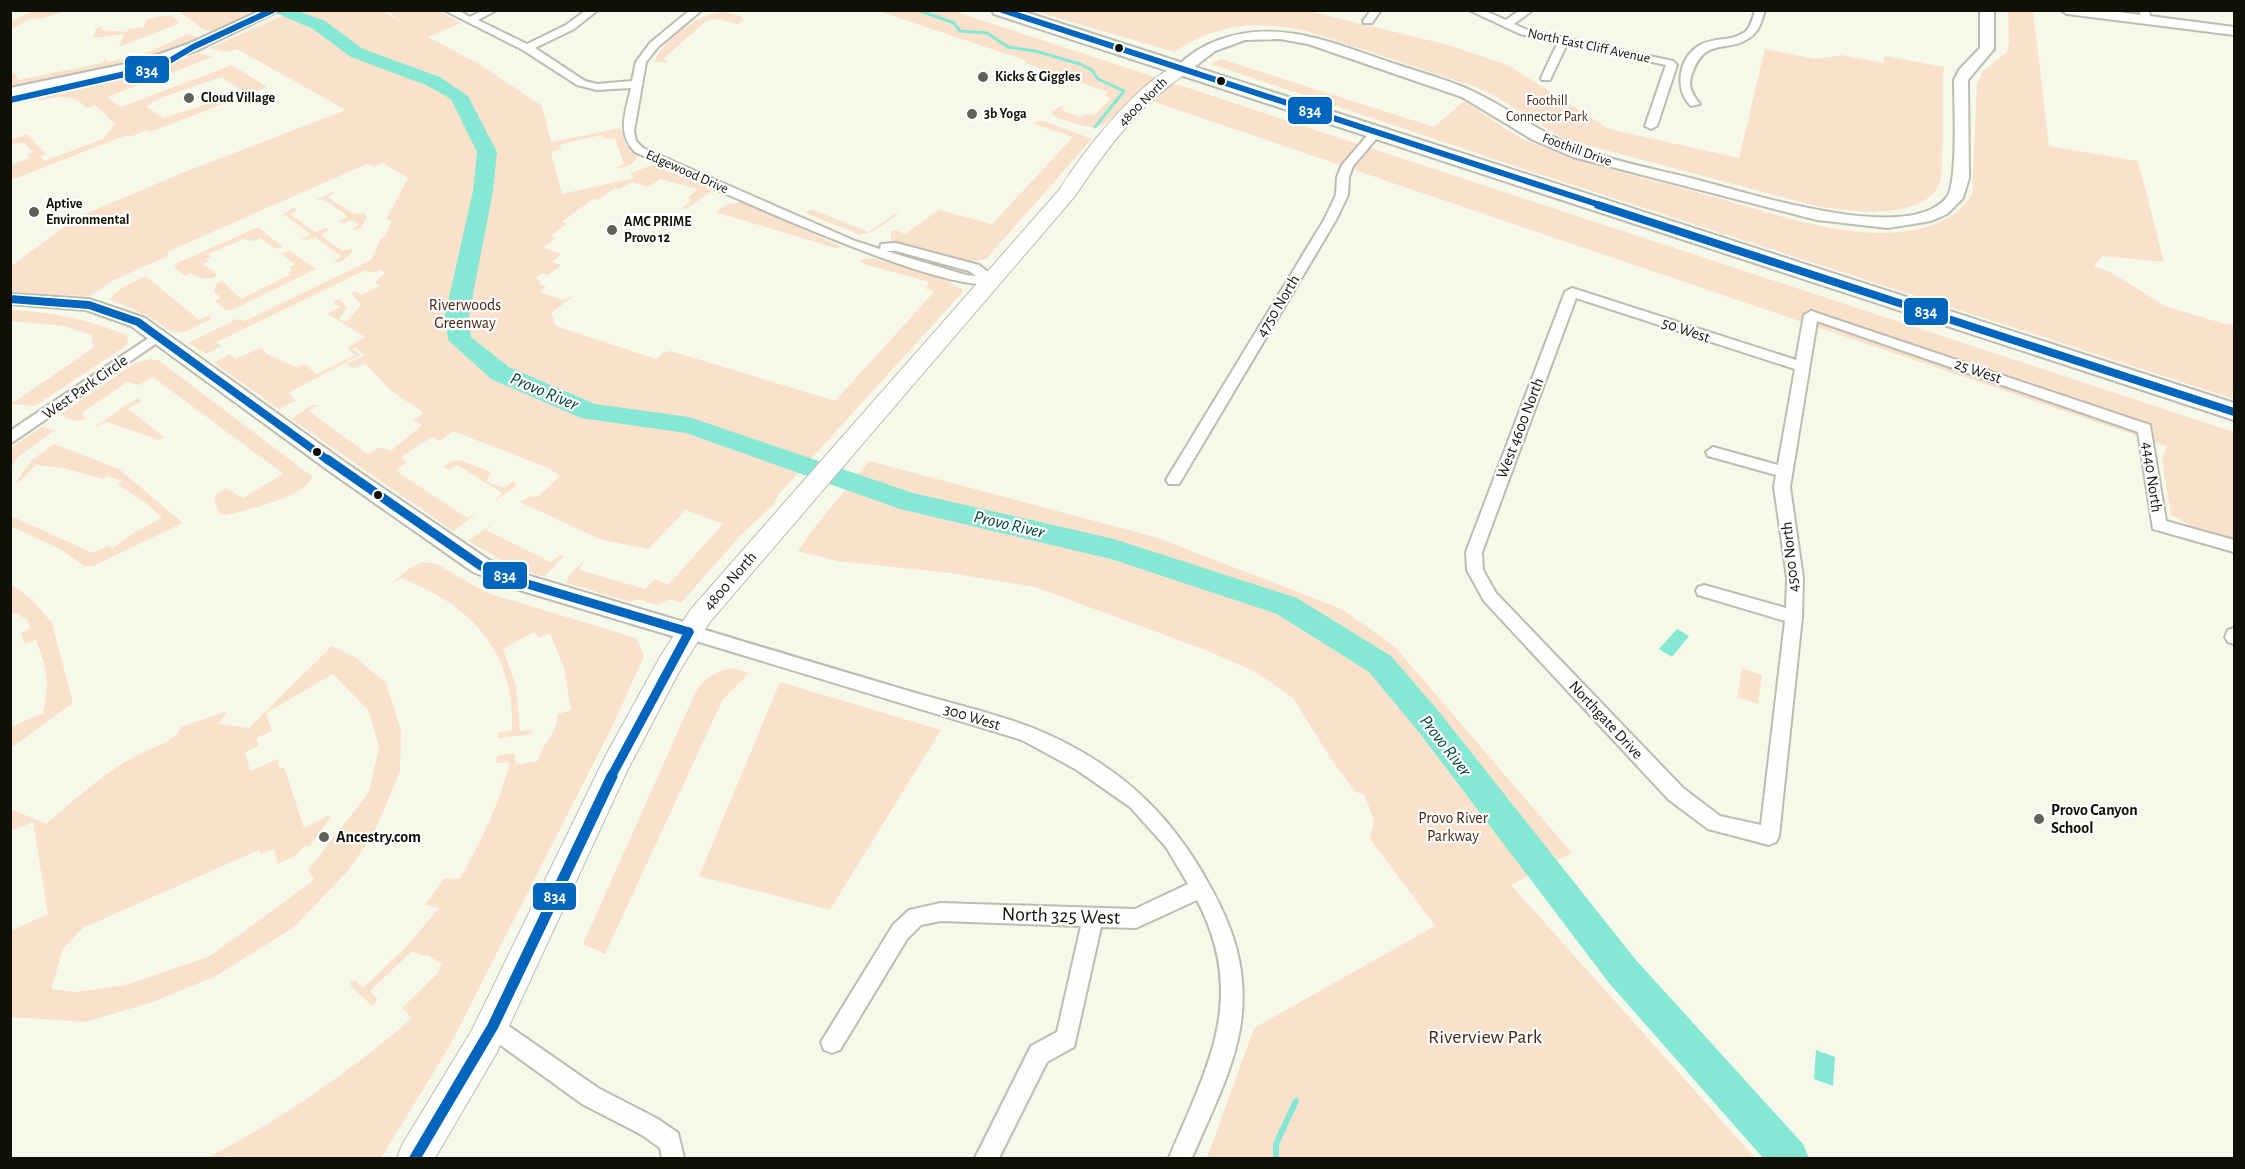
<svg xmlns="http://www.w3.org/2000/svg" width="2245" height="1169" font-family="'Alegreya Sans',sans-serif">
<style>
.green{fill:#fae1cb;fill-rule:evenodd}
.water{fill:#85e8d4}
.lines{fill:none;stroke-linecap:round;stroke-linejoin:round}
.stream-far1{stroke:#85e8d4;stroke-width:3}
.stream{stroke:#85e8d4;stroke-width:6}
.river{fill:#85e8d4;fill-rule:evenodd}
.street-casing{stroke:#bbbdb2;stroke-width:4}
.secondary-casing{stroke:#bbbdb2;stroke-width:4}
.primary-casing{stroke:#bbbdb2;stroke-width:2}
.highway-casing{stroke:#bbbdb2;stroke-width:4}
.street{fill:#fefefc;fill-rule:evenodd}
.secondary{fill:#fefefc;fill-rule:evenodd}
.primary{fill:#fefefc;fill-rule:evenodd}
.highway{fill:#fefefc;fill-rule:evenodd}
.bus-1-far3-casing{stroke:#fff;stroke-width:9}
.bus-1-far2-casing{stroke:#fff;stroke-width:11}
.bus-1-far1-casing{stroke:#fff;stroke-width:14}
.bus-1-casing{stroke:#fff;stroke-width:16}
.bus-1-far3{stroke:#0065bd;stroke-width:6}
.bus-1-far2{stroke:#0065bd;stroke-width:8}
.bus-1-far1{stroke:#0065bd;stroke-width:9}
.bus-1{stroke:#0065bd;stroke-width:11}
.bus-dot{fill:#0f1108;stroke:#fff;stroke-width:2}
.poi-dot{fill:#606257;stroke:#fff;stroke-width:2}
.labels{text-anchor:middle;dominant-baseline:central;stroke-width:4.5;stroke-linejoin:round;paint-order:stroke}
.far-street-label{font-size:14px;fill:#0f1108;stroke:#fff}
.far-poi-label{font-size:14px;font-weight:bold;fill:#0f1108;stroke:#fff;text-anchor:start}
.far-park-label{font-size:14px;fill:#482610;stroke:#fff}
.park-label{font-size:16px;fill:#482610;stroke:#fff}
.street-label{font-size:16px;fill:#0f1108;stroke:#fff}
.poi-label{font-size:16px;font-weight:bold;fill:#0f1108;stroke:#fff;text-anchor:start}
.water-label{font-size:18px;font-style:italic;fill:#00433a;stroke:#fff}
.near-street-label{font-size:20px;fill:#0f1108;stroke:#fff}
.near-park-label{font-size:20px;fill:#482610;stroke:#fff}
.line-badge{stroke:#fff;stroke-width:2}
.badge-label{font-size:16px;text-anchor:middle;font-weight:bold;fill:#fff}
</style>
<rect width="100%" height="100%" fill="#f6f9ea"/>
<g class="green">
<polygon points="32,11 32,10 67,11 39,19 32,18 11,29 11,22"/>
<polygon points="178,11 261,11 210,31 204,30"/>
<path d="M 293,11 L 383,11 L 412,28 L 386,11 L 439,11 L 461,23 L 428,37 L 481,65 L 542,106 L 551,142 L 621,128 L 626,145 L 638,156 C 635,165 623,169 615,168 L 624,164 L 615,138 L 606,139 L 602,135 L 561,144 L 560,150 L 551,152 L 562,194 L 634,178 L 630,173 L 653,165 L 712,190 L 687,209 L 682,208 L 692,200 L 688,198 L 697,189 L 660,179 L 649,187 L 631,182 L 620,189 L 615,188 L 598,200 L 593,199 L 562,222 L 567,224 L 550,236 L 555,238 L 543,248 L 562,254 L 552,262 L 562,265 L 548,275 L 542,273 L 536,278 L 540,281 L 539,284 L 546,286 L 540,292 L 563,300 L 574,296 L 551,313 L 556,326 L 656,359 L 662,353 L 671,351 L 835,401 L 934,292 L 926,289 L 929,282 L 864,264 L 860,260 L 874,258 L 945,280 L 962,289 L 962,293 L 779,494 L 774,504 L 740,536 L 681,603 L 670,599 L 657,605 L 637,599 L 631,602 L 566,583 L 570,574 L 584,560 L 579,570 L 645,589 L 655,579 L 668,585 L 723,524 L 686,510 L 648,549 L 602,540 L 520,502 L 529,497 L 539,496 L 560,476 L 548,468 L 453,431 L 440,441 L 432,437 L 401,457 L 407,462 L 396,471 L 467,518 L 478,512 L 453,531 L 291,419 L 312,405 L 317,405 L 309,411 L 368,454 L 380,447 L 391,451 L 422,425 L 413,421 L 424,413 L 389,389 L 366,364 L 353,368 L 347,364 L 365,355 L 355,347 L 352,348 L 360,355 L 288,393 L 296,400 L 279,409 L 214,363 L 229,354 L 236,359 L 271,343 L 261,348 L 268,355 L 298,368 L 304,364 L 317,374 L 355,355 L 347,348 L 365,337 L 328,314 L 340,307 L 333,302 L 339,299 L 347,307 L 339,319 L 346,322 L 361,305 L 351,293 L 355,291 L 362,295 L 380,286 L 375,282 L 385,273 L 380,270 L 371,273 L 365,270 L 217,342 L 221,346 L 207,354 L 188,343 L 237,319 L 245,321 L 371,260 L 381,238 L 385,236 L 392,220 L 386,220 L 408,178 L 383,163 L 374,167 L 367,164 L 167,252 L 168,256 L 114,280 L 90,296 L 11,293 L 11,266 L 76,218 L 182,173 L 346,110 L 237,49 L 227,52 L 210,48 Z"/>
<path d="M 878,11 L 954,11 L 2234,432 L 2234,538 L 2192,526 L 2171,515 L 2162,460 L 2167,446 L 1134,95 C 1098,133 1104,134 1053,116 L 1052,111 L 1061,106 L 1064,107 L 1061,110 L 1081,117 L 1086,114 L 1095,115 L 1111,98 L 1105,96 L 1107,92 L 1025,63 L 1027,61 Z"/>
<path d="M 1034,11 L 1309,11 L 1448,45 L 1508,65 L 1609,129 L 1739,158 L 1765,49 L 1816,59 L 1841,55 L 1884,63 L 1884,56 L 1945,67 L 1943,73 C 1942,91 1944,172 1940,183 C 1922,223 1849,211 1816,206 L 1564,139 L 1495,96 L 1473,86 L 1310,32 C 1262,20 1216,22 1175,52 Z"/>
<path d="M 2008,11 L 2033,11 L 2049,146 L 2138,161 L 2164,262 L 2102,256 L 2094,266 L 2112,273 L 2165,306 L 2225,324 L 2234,323 L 2234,399 L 1539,174 L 1211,64 L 1221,59 L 1434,127 L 1464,101 C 1484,113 1504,130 1525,140 C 1582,165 1643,177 1703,194 C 1760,209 1820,232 1880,233 C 1912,233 1956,225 1972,194 L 1977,84 L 1983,71 L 2007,52 L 2009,43 Z"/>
<path d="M 723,12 L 741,16 L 744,20 L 737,24 L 716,19 L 705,22 L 663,59 L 670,62 L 654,62 C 663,40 699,13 723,12 Z"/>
<polygon points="170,15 180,23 119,47 124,34 93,38 96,28 103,27 102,30 127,32 128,29 144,27 147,19"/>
<polygon points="182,32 199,37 151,59 11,90 10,73 15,73 18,80 103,63 105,59 108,62 142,55 186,35"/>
<path d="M 198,53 L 213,57 L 107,97 L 121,107 L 232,65 L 267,87 L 150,132 L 147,130 L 130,137 L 127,135 L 11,180 L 11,165 L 29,158 L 27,155 L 33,152 L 24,143 L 11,144 L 11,140 L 27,134 L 46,154 L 40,156 L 44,161 L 103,139 L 115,124 L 95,105 L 87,108 C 72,93 58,96 39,101 L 40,95 L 135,76 ZM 222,77 L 239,89 L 198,107 L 163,118 L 146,106 L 163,97 Z"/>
<polygon points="1036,121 1044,121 1092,139 986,259 971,262 891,242 891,231 895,230 905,234 939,210 992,224 1073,137 1034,124"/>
<polygon points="332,192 336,192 327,197 354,214 365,213 367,217 361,229 350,230 359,225 352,220 342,224 339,221 348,216 323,199 314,201"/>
<polygon points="741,202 842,247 836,248 715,212 728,204"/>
<path d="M 293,208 L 298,209 L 290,214 L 315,232 L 326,228 L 329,230 L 321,235 L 342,251 L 353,248 C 350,256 343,263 333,262 L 341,256 L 315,237 L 304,241 L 302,239 L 310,234 L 285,215 L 277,218 Z"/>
<polygon points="811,209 869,232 896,213 898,214 874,231 860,235 806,213"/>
<path d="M 256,228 L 259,228 L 283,247 L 275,249 L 261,238 L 254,241 L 243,239 L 209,254 L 211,257 L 206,259 L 209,261 L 203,264 L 217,275 C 212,281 197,279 190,273 L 185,276 L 174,267 L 177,263 Z"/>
<polygon points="289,250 316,269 232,310 226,310 215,301 221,298 214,292 216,284 222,281 241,299 291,274 288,272 292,270 289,267 295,264 282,254"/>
<polygon points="146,276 199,320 211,315 211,319 187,331 174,333 144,314 109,299 123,287"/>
<path d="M 11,310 C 52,312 88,319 126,335 L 129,342 L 123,348 L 35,406 L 11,404 L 93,348 L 91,335 L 64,326 L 11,321 Z"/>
<path d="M 151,359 L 158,360 L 313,477 C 302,498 247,510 225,515 L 220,514 L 215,502 L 215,495 L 226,488 L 243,498 L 283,474 L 153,377 L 139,385 L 127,382 L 81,414 L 86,419 C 76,423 70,420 61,414 L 135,363 Z"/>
<polygon points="137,398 141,401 128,409 164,437 159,440 107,422 93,428"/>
<polygon points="42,427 55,430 18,457 11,467 11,448"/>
<polygon points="54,444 119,469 183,523 93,566 84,566 60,549 11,526 11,516 93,553 107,546 113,548 130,535 162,518 146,503 118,485 122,481 108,476 103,479 63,468 36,465 18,483 16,482 33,459"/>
<polygon points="460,460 491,472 486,481 504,488 514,481 516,486 493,502 502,493 457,465 449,470 444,467 450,462"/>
<polygon points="869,461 1155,537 1342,609 1395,647 1572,853 1511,885 1755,1158 1207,1158 1254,1028 1435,926 1370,839 1374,821 1365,796 1355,791 1331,759 1293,698 1254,671 1208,651 1035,587 950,573 838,561 798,551 814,528"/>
<polygon points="494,522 486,530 551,562 560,555 564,556 544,577 514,567 468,541"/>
<path d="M 422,562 L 437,564 L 487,593 L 636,638 L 644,656 L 613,725 L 448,1049 L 381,1158 L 232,1158 L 232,1156 L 207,1158 C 282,1119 348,1073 412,1018 L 402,1008 L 437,974 L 442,964 L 427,955 L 423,956 L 412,951 L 370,991 L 378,1000 L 372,1006 L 351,986 L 350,982 L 356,981 L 363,988 L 405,948 L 439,908 L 425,905 L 443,880 L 445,878 L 460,879 C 481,841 499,805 510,762 L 496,763 L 497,756 L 515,753 L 515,765 L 538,761 C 543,738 555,742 558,714 L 571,710 L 564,668 L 550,633 L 539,638 L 534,632 L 503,649 L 516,686 L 520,731 L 533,730 L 530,734 L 498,738 L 499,733 L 512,730 C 515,651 471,605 401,578 L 389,586 L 410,568 Z"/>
<path d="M 11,584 L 31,599 L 52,623 L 73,703 L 11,748 L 11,727 L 43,713 C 50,683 47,668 36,640 L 25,644 L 21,632 L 30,629 L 28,620 L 15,613 L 11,616 Z"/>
<path d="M 332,646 L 356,658 L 386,683 L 401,730 L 400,772 L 374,833 L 348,871 L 294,927 L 216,976 L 150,1003 L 85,1022 L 11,1017 L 11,931 L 48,914 L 33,822 L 11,831 L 11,809 L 46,824 C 76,799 107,769 144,752 C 158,745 174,742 181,727 L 228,711 L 218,724 L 249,728 ZM 333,674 L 369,711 L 379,747 L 369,792 L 308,870 L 314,880 L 210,956 L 126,985 L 76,992 L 51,989 L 63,949 L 83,928 L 259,850 L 261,854 L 274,849 L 278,864 L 296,855 L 304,846 L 309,847 L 331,817 L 330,815 L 304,828 L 284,767 L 279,768 L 278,759 L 250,771 L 245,752 L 259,746 L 256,738 L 272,731 L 266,713 Z"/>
<path d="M 733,668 L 749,673 L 723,699 L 605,954 L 583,944 L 696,691 C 707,677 715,671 733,668 Z"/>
<polygon points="1742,668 1762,675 1758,704 1737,697"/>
<polygon points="780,682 941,730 830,910 699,876"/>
</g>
<g class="water">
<polygon points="1677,629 1689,636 1672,657 1659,649"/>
<polygon points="1816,1050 1835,1057 1833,1086 1814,1079"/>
</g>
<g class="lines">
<polyline class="stream-far1" points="918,10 954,23 960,31 987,33 1008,47 1035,51 1080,64 1092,70 1098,79 1124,91 1095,127"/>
<polyline class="stream" points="1276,1158 1276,1144 1296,1101"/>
<polygon class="river" points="269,10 295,10 325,21 363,49 440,77 468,96 497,152 493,191 469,315 471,337 509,367 595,404 689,417 913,493 1114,539 1297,598 1391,656 1440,713 1635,959 1803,1144 1809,1158 1763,1158 1609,983 1418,731 1369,672 1277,614 1111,559 900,509 686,433 581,418 491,379 448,340 445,315 473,191 477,152 451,99 426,85 351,57 313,29"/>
<g class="street-casing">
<g id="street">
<path d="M 444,10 L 458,10 L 470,17 L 483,10 L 497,10 L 478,20 L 527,44 L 566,25 L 586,10 L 598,10 L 574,29 L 535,48 L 585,81 L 597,84 L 632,81 L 636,62 L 650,43 L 690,10 L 702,10 L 658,47 L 646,62 L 634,131 L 636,141 L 643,148 L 855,241 L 880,249 L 881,244 L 896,243 L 979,265 L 998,280 C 968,309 680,173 635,152 C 616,133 626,111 631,88 L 597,90 L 577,85 L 523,50 ZM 886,251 L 896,251 L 969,271 L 976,276 L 966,275 Z"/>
<polygon points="1371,10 1381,10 1372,23 1364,23 1363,21"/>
<polygon points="1469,10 1483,10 1506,20 1520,10 1533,10 1514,24 1527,30 1673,61 1677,65 1657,126 1651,129 1645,126 1666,65 1567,44 1550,80 1542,80 1541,78 1558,42 1520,34"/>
<path d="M 1755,10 L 1765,10 C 1762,19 1760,29 1753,35 C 1730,55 1707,35 1693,71 C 1687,85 1691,93 1700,104 L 1691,106 C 1674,90 1678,58 1700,45 C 1714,37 1731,42 1745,32 C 1751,27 1753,18 1755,10 Z"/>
<polygon points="2139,10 2149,10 2151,22 2143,22"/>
<polygon points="1372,130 1382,132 1353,166 1349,177 1348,195 1336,220 1179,484 1169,484 1166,480 1324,220 1336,195 1337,177 1342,165"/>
<path d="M 1572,288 L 1796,360 L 1804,315 L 1811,311 L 2150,425 L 2166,521 L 2234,540 L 2234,552 L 2153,529 L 2138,432 L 1817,321 L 1790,487 L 1803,578 L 1802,617 L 1779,836 L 1776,842 L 1769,845 L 1708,829 L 1669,800 L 1484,601 L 1467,570 L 1466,552 L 1565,292 ZM 1576,298 L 1795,369 L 1778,465 L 1713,447 L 1706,452 L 1708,456 L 1776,475 L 1774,487 L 1787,578 L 1786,608 L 1704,585 L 1698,587 L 1696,591 L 1698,595 L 1785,621 L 1761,825 L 1720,816 L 1683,788 L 1496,593 L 1483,570 L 1482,552 Z"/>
<polygon points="159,331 164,332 164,338 10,444 10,431"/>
<path d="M 689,625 C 760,647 831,668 902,689 C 945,702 991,712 1033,728 C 1114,761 1170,811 1211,888 C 1233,928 1246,966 1242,1013 C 1238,1063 1211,1112 1192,1158 L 1169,1158 C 1208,1065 1248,998 1197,900 L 1136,928 L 1101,927 L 1074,1047 L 1047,1062 L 999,1158 L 975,1158 L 1031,1046 L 1057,1032 L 1081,926 L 941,921 L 921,925 L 907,939 L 840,1050 L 832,1053 L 824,1050 L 821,1042 L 893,925 L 909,910 L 941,903 L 1135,909 L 1188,884 L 1166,847 L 1130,807 L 1077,770 L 1022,740 L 683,637 L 680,632 L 683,627 Z"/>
<polygon points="2234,628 2234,644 2228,642 2225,637 2228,630"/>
<polygon points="493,1015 598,1088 658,1119 678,1133 684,1158 662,1158 660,1148 642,1135 582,1104 485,1034 482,1026 485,1018"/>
</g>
</g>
<g class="secondary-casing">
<g id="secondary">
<polygon points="262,10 280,10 198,50 149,67 10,97 10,88 140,61 188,44"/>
<path d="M 1980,10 L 1994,10 L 1994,49 L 1968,80 L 1969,178 L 1963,198 L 1947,214 L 1931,221 L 1888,228 L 1817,220 L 1573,157 L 1533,140 L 1462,97 L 1308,44 L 1280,39 L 1245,40 L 1215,51 L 1189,71 L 1179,71 L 1177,68 C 1187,55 1204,45 1219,40 C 1279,18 1335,44 1392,63 C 1418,72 1447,79 1472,91 C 1511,109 1543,136 1584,150 C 1620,163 1660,170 1698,180 C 1749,193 1909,246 1947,197 C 1958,182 1954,102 1954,80 L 1959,70 L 1980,48 Z"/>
<polygon points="2061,10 2103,10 2234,27 2234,35 2067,14"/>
<polygon points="10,294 89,299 145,318 346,463 489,560 530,576 697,626 701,632 697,638 689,641 516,589 473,572 332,473 131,326 86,310 10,304"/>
</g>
</g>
<g class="primary-casing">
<path id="primary" d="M 1184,63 L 1192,68 L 1190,71 C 1140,103 1107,148 1075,196 L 709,623 L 679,672 L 628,769 L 496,1054 L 435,1158 L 397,1158 L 402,1145 L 472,1030 L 605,757 L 660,657 L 691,609 L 1060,189 C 1081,154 1144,73 1184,63 Z"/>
</g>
<g class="highway-casing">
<polygon id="highway" points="992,10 1019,10 2234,403 2234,420 994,14"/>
</g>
<use href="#street" class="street"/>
<use href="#secondary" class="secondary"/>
<use href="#primary" class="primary"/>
<use href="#highway" class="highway"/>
<g class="bus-1-far3-casing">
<g id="bus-1-far3">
<polyline points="1002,10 1603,206"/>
<polyline points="10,100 161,66 193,47 273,10"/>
</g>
</g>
<g class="bus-1-far2-casing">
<g id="bus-1-far2">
<polyline points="1598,205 2234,412"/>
<polyline points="10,299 89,305 138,322 329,461"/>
</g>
</g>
<g class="bus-1-far1-casing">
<g id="bus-1-far1">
<polyline points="327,459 481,566 524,583 689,632"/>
<polyline points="611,777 689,632"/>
</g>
</g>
<g class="bus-1-casing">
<polyline id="bus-1" points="415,1158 493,1026 612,776"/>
</g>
<use href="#bus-1-far3" class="bus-1-far3"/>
<use href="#bus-1-far2" class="bus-1-far2"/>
<use href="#bus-1-far1" class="bus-1-far1"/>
<use href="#bus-1" class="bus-1"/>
</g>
<g class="bus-dot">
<circle cx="1119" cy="48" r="5"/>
<circle cx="1221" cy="81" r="5"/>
<circle cx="317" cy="452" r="5"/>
<circle cx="378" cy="495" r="5"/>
</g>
<g class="poi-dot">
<circle cx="983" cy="77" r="6"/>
<circle cx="189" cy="98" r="6"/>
<circle cx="972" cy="114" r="6"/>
<circle cx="34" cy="212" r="6"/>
<circle cx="612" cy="230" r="6"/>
<circle cx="2039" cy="819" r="6"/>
<circle cx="324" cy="837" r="6"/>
</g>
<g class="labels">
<g class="far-street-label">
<text transform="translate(1589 46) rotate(12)">North East Cliff Avenue</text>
<text transform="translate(1143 102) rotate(-45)">4800 North</text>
<text transform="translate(1577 150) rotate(20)">Foothill Drive</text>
<text transform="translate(687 172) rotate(24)">Edgewood Drive</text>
</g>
<g class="far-poi-label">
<text x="995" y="77">Kicks &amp; Giggles</text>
<text x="201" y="98">Cloud Village</text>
<text x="984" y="114">3b Yoga</text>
<text x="46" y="204">Aptive<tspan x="46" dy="16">Environmental</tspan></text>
<text x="624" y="222">AMC PRIME<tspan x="624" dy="16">Provo 12</tspan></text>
</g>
<g class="far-park-label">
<text x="1547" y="101">Foothill<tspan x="1547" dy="16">Connector Park</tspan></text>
</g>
<g class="park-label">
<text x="465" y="305">Riverwoods<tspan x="465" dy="18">Greenway</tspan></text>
<text x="1453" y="818">Provo River<tspan x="1453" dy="18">Parkway</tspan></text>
</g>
<g class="street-label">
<text transform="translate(1278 306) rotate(-59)">4750 North</text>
<text transform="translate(1686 330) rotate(19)">50 West</text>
<text transform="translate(1978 371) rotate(19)">25 West</text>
<text transform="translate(85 387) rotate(-35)">West Park Circle</text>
<text transform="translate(1520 428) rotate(-69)">West 4600 North</text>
<text transform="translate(2152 477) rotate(82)">4440 North</text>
<text transform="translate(1790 557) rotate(-96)">4500 North</text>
<text transform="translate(730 581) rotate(-49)">4800 North</text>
<text transform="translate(972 717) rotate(17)">300 West</text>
<text transform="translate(1606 720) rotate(47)">Northgate Drive</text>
</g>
<g class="poi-label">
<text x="2051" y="810">Provo Canyon<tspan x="2051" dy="18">School</tspan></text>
<text x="336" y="837">Ancestry.com</text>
</g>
<g class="water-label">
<text transform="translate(544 392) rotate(23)">Provo River</text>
<text transform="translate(1009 525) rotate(13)">Provo River</text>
<text transform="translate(1445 746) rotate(52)">Provo River</text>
</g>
<g class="near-street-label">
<text transform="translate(1061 916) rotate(2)">North 325 West</text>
</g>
<g class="near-park-label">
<text x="1485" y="1037">Riverview Park</text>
</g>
</g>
<g class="line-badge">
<rect x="124" y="55" width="46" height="29" rx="6" fill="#0065bd"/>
<rect x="1287" y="96" width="46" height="29" rx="6" fill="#0065bd"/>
<rect x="1903" y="297" width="46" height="29" rx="6" fill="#0065bd"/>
<rect x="482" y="561" width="46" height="29" rx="6" fill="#0065bd"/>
<rect x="532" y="882" width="45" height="29" rx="6" fill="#0065bd"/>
</g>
<g class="badge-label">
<text x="147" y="76">834</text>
<text x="1310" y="116">834</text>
<text x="1926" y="317">834</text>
<text x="505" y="581">834</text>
<text x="555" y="902">834</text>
</g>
<rect width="2245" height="1169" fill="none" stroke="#0f1108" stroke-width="24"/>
</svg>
